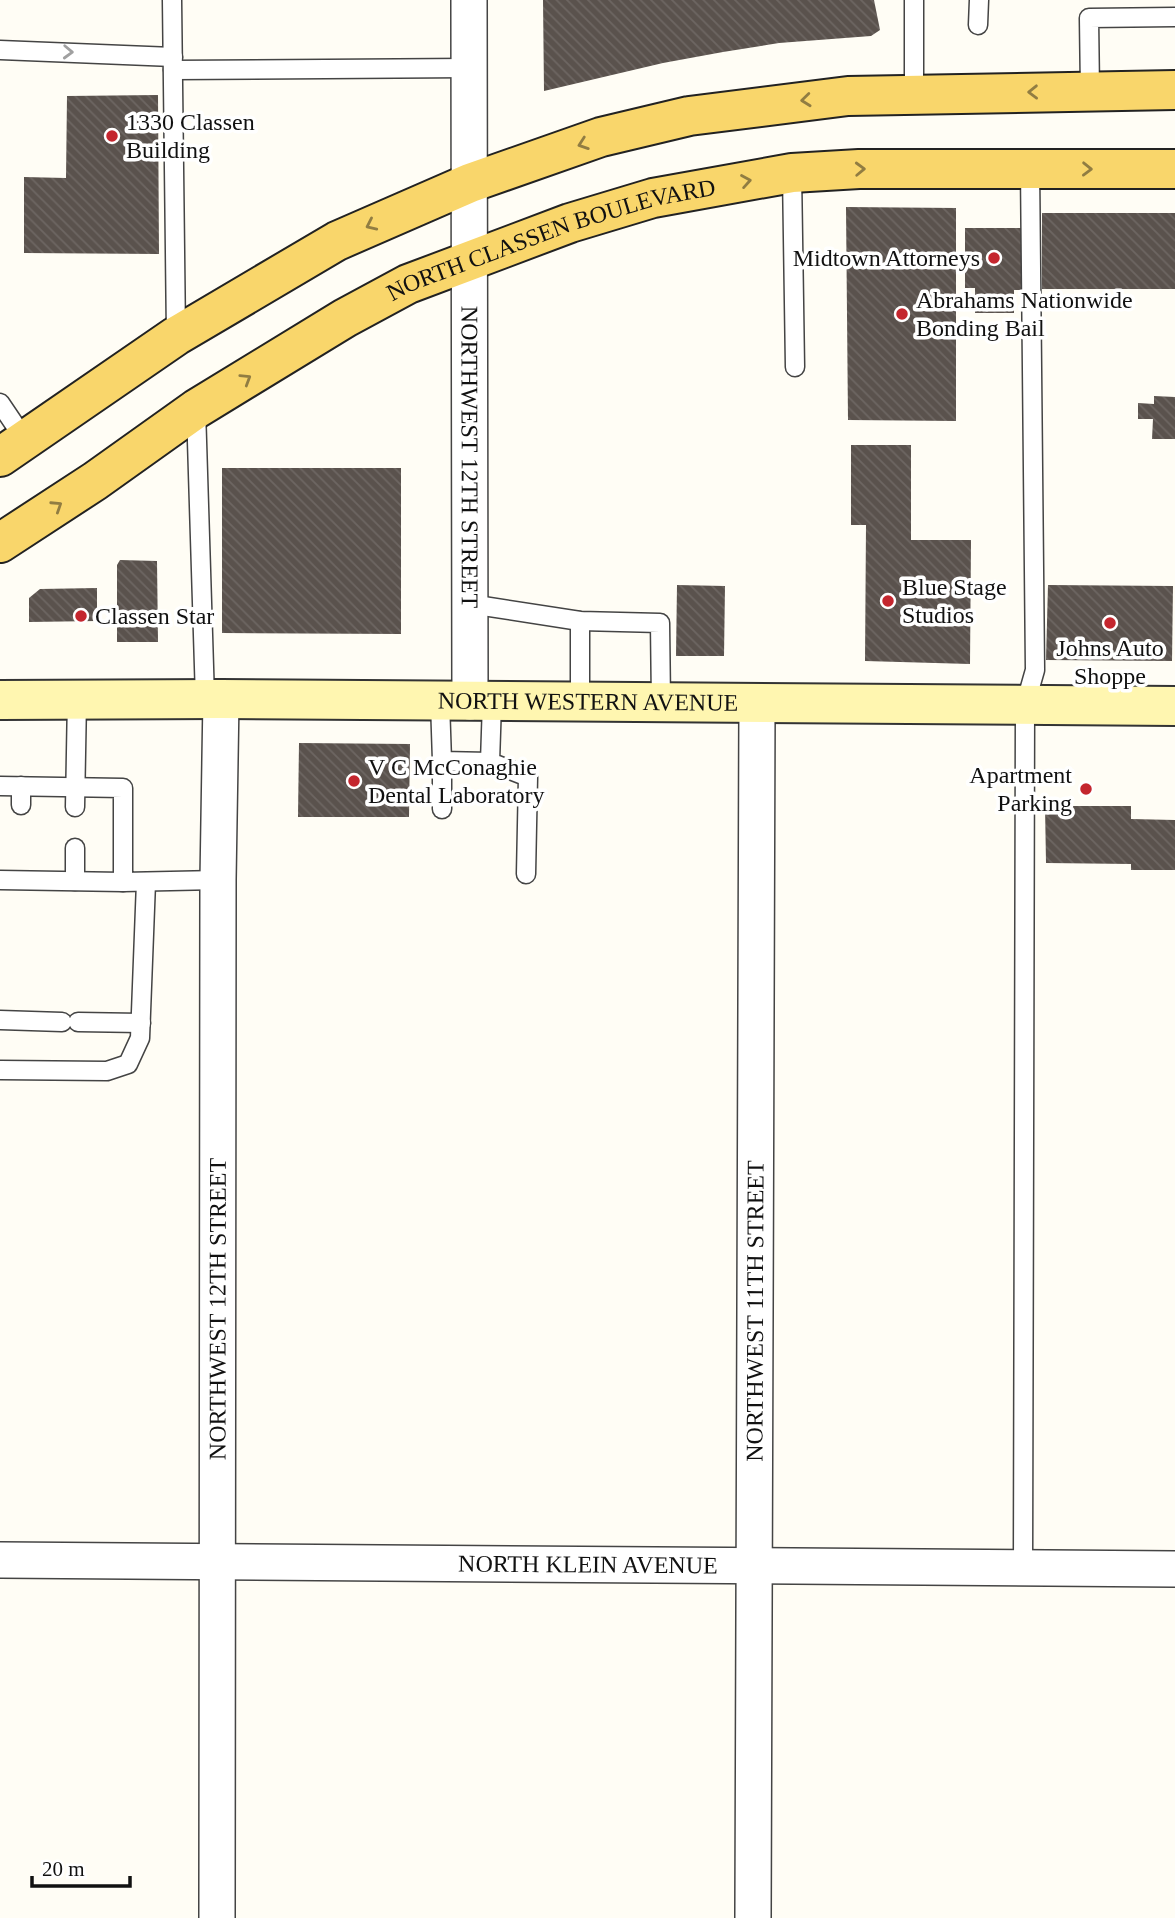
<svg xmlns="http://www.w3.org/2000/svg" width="1175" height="1918" font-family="Georgia,serif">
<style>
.building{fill:url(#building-back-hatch)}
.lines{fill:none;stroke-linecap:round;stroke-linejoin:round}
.lane-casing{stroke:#444;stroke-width:21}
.street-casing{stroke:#444;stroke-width:38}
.secondary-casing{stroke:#333;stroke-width:42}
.primary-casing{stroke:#222;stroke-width:42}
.lane{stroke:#fff;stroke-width:18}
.street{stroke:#fff;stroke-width:35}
.secondary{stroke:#fff6b0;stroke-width:38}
.primary{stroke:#f9d66b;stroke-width:38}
.oneway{stroke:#a0a0a0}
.oneway2{stroke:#917d42}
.poi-dot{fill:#c4262e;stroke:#fff;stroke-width:2.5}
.labels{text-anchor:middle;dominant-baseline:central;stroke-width:7;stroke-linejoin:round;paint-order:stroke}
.poi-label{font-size:24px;fill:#111;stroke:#fff;text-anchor:start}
.street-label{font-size:24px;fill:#111;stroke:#fff}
</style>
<defs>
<pattern id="building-back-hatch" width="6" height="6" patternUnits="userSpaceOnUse" patternTransform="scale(1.75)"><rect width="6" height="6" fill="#5a524d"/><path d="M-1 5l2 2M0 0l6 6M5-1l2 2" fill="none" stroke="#6d6662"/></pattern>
</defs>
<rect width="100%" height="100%" fill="#fffdf5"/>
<g class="building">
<polygon points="543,0 874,0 880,30 871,36 779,43 723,52 663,63 544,91"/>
<polygon points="158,95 159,254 24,253 24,177 66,178 67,96"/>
<polygon points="846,207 956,208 956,421 848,420"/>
<rect x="1042" y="213" width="133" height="76"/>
<polygon points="965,228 1023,228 1023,290 1014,290 1014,313 975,313 975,288 965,288"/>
<polygon points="1154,396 1175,397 1175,439 1152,439 1153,419 1138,419 1138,403 1154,404"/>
<polygon points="851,445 911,445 911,540 971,540 970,664 865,661 866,525 851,525"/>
<polygon points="222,468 401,468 401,634 222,633"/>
<polygon points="120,560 157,561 158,642 117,642 117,565"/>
<polygon points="677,585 725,586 724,656 676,656"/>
<polygon points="1048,585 1173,586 1172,661 1046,660"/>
<polygon points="97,588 97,621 29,622 29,598 40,589"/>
<polygon points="299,743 410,744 409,817 298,817"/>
<polygon points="1045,806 1131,806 1131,819 1175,820 1175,870 1131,870 1131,864 1046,863"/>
</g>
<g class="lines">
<g class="lane-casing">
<g id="lane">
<polyline points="172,0 176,336"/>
<polyline points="914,0 914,94"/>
<polyline points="978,25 979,0"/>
<polyline points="0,50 173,57"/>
<polyline points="173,70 469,68"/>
<polyline points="1090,91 1089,18 1175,17"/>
<polyline points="792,173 795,367"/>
<polyline points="0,403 25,440"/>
<polyline points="196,409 205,699"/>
<polyline points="470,604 580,621 660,623 661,703"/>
<polyline points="580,621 580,703"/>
<polyline points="440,702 442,761 490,762"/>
<polyline points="492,702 490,762 528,777 526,874"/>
<polyline points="442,761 442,809"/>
<polyline points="0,786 123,788 123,882 218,880"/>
<polyline points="21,786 21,805"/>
<polyline points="75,807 77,699"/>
<polyline points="75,848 75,881"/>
<polyline points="0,880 123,882"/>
<polyline points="0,1020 62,1022"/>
<polyline points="78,1022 141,1023"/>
<polyline points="0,1070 107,1071 128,1064 140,1038 146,882"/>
<polyline points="1023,1568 1025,705 1035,670 1030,168"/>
</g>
</g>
<g class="street-casing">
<g id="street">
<path id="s1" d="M 469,0 L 470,702"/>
<path id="s2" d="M 0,1560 L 1175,1569"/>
<path id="s3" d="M 217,1918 L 218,880 L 221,699"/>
<path id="s4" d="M 753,1918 L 757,703"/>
</g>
</g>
<g class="secondary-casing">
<g id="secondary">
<path id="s5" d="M 0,700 L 221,699 L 1175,706"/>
</g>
</g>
<g class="primary-casing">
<g id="primary">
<polyline points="0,457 176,336 337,241 470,183 601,137 689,116 848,96 1175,90"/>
<path id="s6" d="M 0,543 L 95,481 L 196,409 L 345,318 L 408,284 L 570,223 L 653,198 L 792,173 L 859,169 L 1175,169"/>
</g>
</g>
<use href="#lane" class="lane"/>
<use href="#street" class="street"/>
<use href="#secondary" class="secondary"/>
<use href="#primary" class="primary"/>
</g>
<defs><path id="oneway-chevron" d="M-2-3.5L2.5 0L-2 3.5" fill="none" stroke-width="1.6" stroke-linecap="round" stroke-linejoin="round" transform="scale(1.75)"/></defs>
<use class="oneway" href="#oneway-chevron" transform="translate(68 52) rotate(2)"/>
<g class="oneway2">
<use href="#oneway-chevron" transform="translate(1033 92) rotate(179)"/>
<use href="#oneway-chevron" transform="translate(806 100) rotate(174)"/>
<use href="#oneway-chevron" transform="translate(583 144) rotate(161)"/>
<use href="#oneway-chevron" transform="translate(860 169) rotate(-2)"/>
<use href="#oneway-chevron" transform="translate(1087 169) rotate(1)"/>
<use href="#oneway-chevron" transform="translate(746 181) rotate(-10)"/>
<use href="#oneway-chevron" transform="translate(371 225) rotate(155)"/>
<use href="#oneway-chevron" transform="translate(246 379) rotate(-32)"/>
<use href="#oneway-chevron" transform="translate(57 506) rotate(-33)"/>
</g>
<g class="poi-dot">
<circle cx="112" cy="136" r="7"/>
<circle cx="994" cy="258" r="7"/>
<circle cx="902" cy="314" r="7"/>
<circle cx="888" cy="601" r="7"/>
<circle cx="81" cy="616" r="7"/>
<circle cx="1110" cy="623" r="7"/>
<circle cx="354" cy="781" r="7"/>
<circle cx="1086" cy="789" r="7"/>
</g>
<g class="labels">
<g class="poi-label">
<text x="126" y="122">1330 Classen<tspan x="126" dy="28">Building</tspan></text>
<text x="980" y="258" text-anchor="end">Midtown Attorneys</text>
<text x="916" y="300">Abrahams Nationwide<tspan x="916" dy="28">Bonding Bail</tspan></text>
<text x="902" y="587">Blue Stage<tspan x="902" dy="28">Studios</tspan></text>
<text x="95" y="616">Classen Star</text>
<text x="1110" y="648" text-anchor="middle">Johns Auto<tspan x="1110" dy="28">Shoppe</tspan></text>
<text x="368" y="767">V C McConaghie<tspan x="368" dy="28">Dental Laboratory</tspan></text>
<text x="1072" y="775" text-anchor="end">Apartment<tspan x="1072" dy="28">Parking</tspan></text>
</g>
<g class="street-label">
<text stroke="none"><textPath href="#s6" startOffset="634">NORTH CLASSEN BOULEVARD</textPath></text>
<text stroke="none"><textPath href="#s1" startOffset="457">NORTHWEST 12TH STREET</textPath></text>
<text stroke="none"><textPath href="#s5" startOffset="588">NORTH WESTERN AVENUE</textPath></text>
<text stroke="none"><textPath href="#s3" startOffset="609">NORTHWEST 12TH STREET</textPath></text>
<text stroke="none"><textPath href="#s4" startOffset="607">NORTHWEST 11TH STREET</textPath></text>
<text stroke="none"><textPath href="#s2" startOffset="588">NORTH KLEIN AVENUE</textPath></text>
</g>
</g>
<path d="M32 1876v10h98v-10" fill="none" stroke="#111111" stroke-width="3.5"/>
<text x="42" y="1876" font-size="21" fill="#111111" stroke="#ffffff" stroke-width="5" paint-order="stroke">20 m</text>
</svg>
